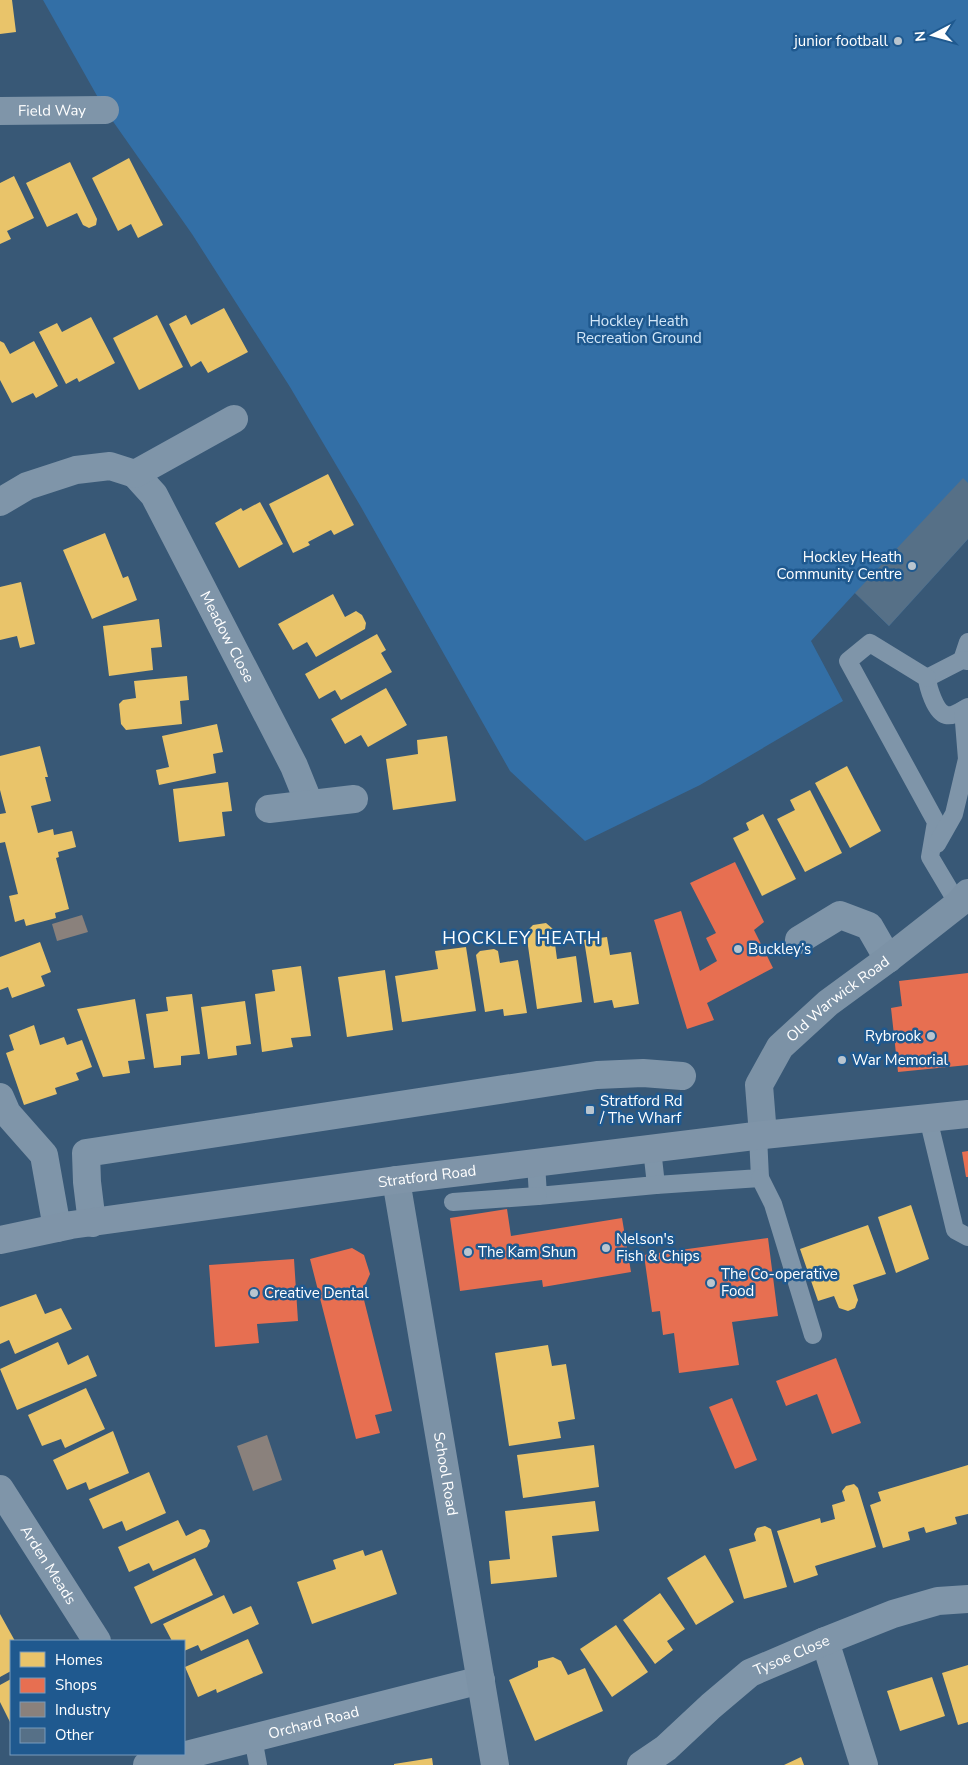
<svg xmlns="http://www.w3.org/2000/svg" width="968" height="1765" font-family="'Nunito Sans',sans-serif">
<style>
.green{fill:#336fa6}
.homes{fill:#e9c46a}
.shops{fill:#e76f51}
.industry{fill:#8a817c}
.building{fill:#567087}
.lines{fill:none;stroke-linecap:round;stroke-linejoin:round}
.lane{stroke:#7f95a9;stroke-width:18}
.street{stroke:#7f95a9;stroke-width:28}
.secondary{stroke:#7c92a6;stroke-width:28}
.primary{stroke:#7f94a8;stroke-width:28}
.poi-dot{fill:#b9c5cf;stroke:#1f598f;stroke-width:2}
.labels{text-anchor:middle;dominant-baseline:central;stroke-width:5;stroke-linejoin:round;paint-order:stroke}
.poi-label{font-size:15px;fill:#fff;stroke:#1f598f;text-anchor:start}
.street-label{font-size:15px;fill:#fff;stroke:#1f598f}
.park-label{font-size:15px;fill:#d4e8f9;stroke:#1f598f}
.quarter-label{font-size:18px;letter-spacing:1px;fill:#fff;stroke:#1f598f}
</style>
<rect width="100%" height="100%" fill="#385876"/>
<polygon class="green" points="43,0 968,0 968,539 889,626 855,593 811,641 843,701 700,785 585,841 510,771 361,507 290,387 192,234 105,110"/>
<g class="homes">
<polygon points="0,0 12,0 16,32 0,34"/>
<polygon points="129,158 163,225 138,238 131,224 118,231 92,178"/>
<polygon points="70,162 97,219 96,225 89,228 83,225 77,213 47,227 26,183"/>
<polygon points="14,176 34,218 7,231 11,239 0,244 0,183"/>
<polygon points="224,308 248,352 208,373 201,361 191,367 169,324 186,315 191,325"/>
<polygon points="157,315 183,367 139,390 113,338"/>
<polygon points="91,317 115,363 79,382 77,378 66,384 39,332 57,323 62,332"/>
<polygon points="0,341 4,343 10,354 34,341 58,386 36,398 33,393 12,403 0,380"/>
<polygon points="328,474 354,525 334,535 331,530 308,542 310,545 293,553 269,504"/>
<polygon points="260,502 283,544 239,568 215,523 241,508 243,511"/>
<polygon points="105,533 123,578 128,576 137,600 92,619 63,550"/>
<polygon points="21,582 35,644 20,648 17,636 0,640 0,587"/>
<polygon points="333,594 345,617 356,611 362,615 366,623 365,629 316,657 307,642 293,650 278,624"/>
<polygon points="159,619 162,647 151,648 153,670 109,676 103,626"/>
<polygon points="377,634 386,650 381,653 392,672 341,700 335,690 319,699 305,674"/>
<polygon points="187,676 189,700 180,701 182,724 126,730 121,724 119,704 123,700 136,698 134,681"/>
<polygon points="386,688 407,725 368,747 361,735 345,744 331,719"/>
<polygon points="217,724 223,752 213,754 216,773 159,785 156,770 169,767 162,736"/>
<polygon points="447,736 456,801 393,810 386,759 418,754 417,740"/>
<polygon points="40,746 48,777 45,777 51,801 31,806 38,833 53,829 54,835 72,831 76,847 58,852 59,857 56,858 69,909 55,913 56,918 26,926 24,919 15,922 9,896 18,894 5,842 0,843 0,814 6,813 0,790 0,756"/>
<polygon points="847,766 881,831 850,848 815,783"/>
<polygon points="228,782 232,811 222,812 225,836 179,842 173,789"/>
<polygon points="810,790 842,853 805,872 777,819 795,810 790,800"/>
<polygon points="763,814 796,879 762,896 733,838 749,830 746,823"/>
<polygon points="546,923 553,929 557,959 576,956 582,1002 537,1009 526,932 533,925"/>
<polygon points="607,937 610,955 631,952 639,1004 614,1008 612,1000 594,1003 584,940"/>
<polygon points="40,942 51,972 41,976 45,986 12,998 8,987 0,990 0,957"/>
<polygon points="466,947 476,1011 402,1022 395,976 438,969 435,951"/>
<polygon points="494,949 498,951 500,963 518,960 527,1013 504,1016 503,1009 485,1012 476,955 480,951"/>
<polygon points="301,966 311,1036 291,1038 293,1047 262,1052 255,994 275,991 272,970"/>
<polygon points="385,970 393,1030 347,1037 338,977"/>
<polygon points="192,994 200,1054 181,1056 181,1065 154,1068 146,1014 168,1011 166,997"/>
<polygon points="135,999 145,1059 128,1061 130,1073 103,1077 77,1009"/>
<polygon points="245,1001 251,1044 236,1046 237,1055 208,1059 201,1007"/>
<polygon points="34,1025 40,1045 64,1037 67,1045 82,1040 92,1067 76,1073 79,1080 55,1088 57,1094 24,1105 6,1053 14,1050 9,1035"/>
<polygon points="911,1205 929,1259 896,1273 878,1217"/>
<polygon points="868,1225 886,1274 853,1285 858,1300 855,1308 848,1311 839,1308 834,1296 818,1301 800,1249"/>
<polygon points="36,1294 45,1314 61,1308 72,1329 15,1354 9,1340 0,1344 0,1307"/>
<polygon points="58,1342 68,1365 88,1355 97,1376 17,1410 0,1369"/>
<polygon points="548,1345 552,1366 566,1364 575,1419 558,1422 561,1438 509,1446 495,1353"/>
<polygon points="86,1388 105,1429 65,1448 61,1439 42,1446 28,1415"/>
<polygon points="113,1431 129,1473 89,1490 86,1482 67,1490 53,1460"/>
<polygon points="594,1445 599,1487 523,1498 517,1455"/>
<polygon points="968,1465 968,1514 955,1517 957,1524 926,1533 924,1527 908,1532 910,1540 883,1548 870,1505 881,1501 878,1492"/>
<polygon points="149,1472 166,1513 126,1531 122,1521 103,1529 89,1499"/>
<polygon points="854,1484 858,1488 876,1547 815,1566 818,1575 794,1583 777,1531 820,1518 821,1523 835,1519 832,1505 845,1501 842,1491 846,1486"/>
<polygon points="595,1501 599,1531 552,1536 557,1577 491,1584 489,1561 510,1559 505,1511"/>
<polygon points="178,1520 186,1536 200,1529 205,1530 210,1541 207,1547 153,1571 149,1563 129,1572 118,1547"/>
<polygon points="765,1526 771,1529 787,1587 744,1599 729,1549 756,1541 754,1534 757,1528"/>
<polygon points="363,1550 365,1556 382,1550 397,1594 312,1624 297,1582 336,1569 333,1560"/>
<polygon points="705,1555 734,1602 696,1625 667,1578"/>
<polygon points="195,1558 213,1595 151,1624 134,1587"/>
<polygon points="660,1593 685,1629 667,1641 673,1650 655,1664 623,1620"/>
<polygon points="224,1595 233,1614 251,1606 259,1624 201,1651 198,1645 184,1651 184,1641 172,1641 163,1624"/>
<polygon points="0,1614 15,1641 11,1641 11,1671 0,1677"/>
<polygon points="616,1625 648,1672 612,1697 580,1649"/>
<polygon points="248,1639 263,1673 217,1693 216,1689 198,1697 185,1667"/>
<polygon points="553,1657 561,1661 568,1675 585,1668 603,1711 535,1741 509,1680 538,1667 538,1661"/>
<polygon points="968,1665 968,1722 958,1725 942,1673"/>
<polygon points="932,1677 945,1716 900,1731 887,1691"/>
<polygon points="11,1679 11,1724 0,1702 0,1685"/>
<polygon points="801,1757 804,1765 784,1765"/>
<polygon points="432,1758 433,1765 394,1765 394,1764"/>
</g>
<g class="shops">
<polygon points="735,862 764,922 754,930 773,968 707,1003 714,1020 687,1029 654,920 681,911 700,971 717,961 706,938 716,933 690,883"/>
<polygon points="968,973 968,1065 898,1072 891,1008 902,1006 899,981"/>
<polygon points="968,1151 968,1177 966,1177 962,1152"/>
<polygon points="507,1209 511,1236 622,1218 631,1272 543,1287 542,1280 460,1291 450,1218"/>
<polygon points="768,1238 778,1316 732,1322 739,1365 679,1373 674,1333 663,1335 660,1311 652,1312 644,1255"/>
<polygon points="352,1248 364,1255 370,1274 362,1292 392,1411 375,1415 380,1433 356,1439 310,1259"/>
<polygon points="294,1259 298,1321 257,1324 259,1343 215,1347 209,1265"/>
<polygon points="836,1358 861,1423 832,1434 817,1394 786,1406 776,1381"/>
<polygon points="732,1398 757,1460 735,1469 709,1407"/>
</g>
<g class="industry">
<polygon points="82,915 88,932 57,941 52,924"/>
<polygon points="267,1435 282,1480 253,1491 237,1446"/>
</g>
<polygon class="building" points="963,478 968,483 968,539 889,626 855,593"/>
<g class="lines">
<g class="lane">
<polyline points="962,660 968,642"/>
<path d="M 968,661 L 962,660 L 927,678 C 928,687 935,712 946,715 C 953,717 962,710 968,707"/>
<polyline points="927,678 870,643 848,661 936,822 930,857 958,904"/>
<polyline points="937,844 954,814 967,759 963,710"/>
<polyline points="928,1118 955,1230 968,1237"/>
<polyline points="652,1149 656,1185"/>
<polyline points="536,1163 538,1196 656,1185 760,1178 758,1136"/>
<polyline points="760,1178 773,1204 813,1335"/>
<polyline points="453,1202 538,1196"/>
<polyline points="253,1738 258,1765"/>
</g>
<g class="street">
<path id="s1" d="M 0,111 L 105,110"/>
<path id="s2" d="M 135,474 L 154,495 L 294,766 L 309,803"/>
<polyline points="0,502 27,486 76,470 110,466 135,474 234,419"/>
<polyline points="269,809 354,799"/>
<polyline points="799,940 840,915 869,926 888,959"/>
<polyline points="0,1097 7,1113 44,1155 57,1228"/>
<polyline points="92,1223 87,1182 86,1153 597,1075 643,1073 682,1076"/>
<path id="s3" d="M 0,1489 L 97,1641"/>
<polyline points="825,1641 864,1765"/>
<path id="s4" d="M 147,1765 L 481,1680"/>
<path id="s5" d="M 641,1765 L 666,1748 L 711,1706 L 750,1673 L 825,1641 L 893,1614 L 938,1601 L 968,1599"/>
</g>
<g class="secondary">
<path id="s6" d="M 763,1135 L 759,1085 L 780,1047 L 828,1003 L 888,959 L 958,904 L 968,893"/>
<path id="s7" d="M 396,1180 L 495,1765"/>
</g>
<path class="primary" id="s8" d="M 0,1240 L 71,1225 L 396,1180 L 763,1135 L 968,1114"/>
</g>
<g class="poi-dot">
<circle cx="898" cy="41" r="5"/>
<circle cx="912" cy="566" r="5"/>
<circle cx="738" cy="949" r="5"/>
<circle cx="931" cy="1036" r="5"/>
<circle cx="842" cy="1060" r="5"/>
<rect x="585" y="1105" width="10" height="10" rx="2.5"/>
<circle cx="606" cy="1248" r="5"/>
<circle cx="468" cy="1252" r="5"/>
<circle cx="711" cy="1283" r="5"/>
<circle cx="254" cy="1293" r="5"/>
</g>
<g class="labels">
<g class="poi-label">
<text x="888" y="41" text-anchor="end">junior football</text>
<text x="902" y="557" text-anchor="end">Hockley Heath<tspan x="902" dy="17">Community Centre</tspan></text>
<text x="748" y="949">Buckley’s</text>
<text x="921" y="1036" text-anchor="end">Rybrook</text>
<text x="852" y="1060">War Memorial</text>
<text x="600" y="1101">Stratford Rd<tspan x="600" dy="17">/ The Wharf</tspan></text>
<text x="616" y="1239">Nelson's<tspan x="616" dy="17">Fish &amp; Chips</tspan></text>
<text x="478" y="1252">The Kam Shun</text>
<text x="721" y="1274">The Co-operative<tspan x="721" dy="17">Food</tspan></text>
<text x="264" y="1293">Creative Dental</text>
</g>
<g class="street-label">
<text stroke="none"><textPath href="#s1" startOffset="52">Field Way</textPath></text>
<text stroke="none"><textPath href="#s2" startOffset="188">Meadow Close</textPath></text>
<text stroke="none"><textPath href="#s6" startOffset="169">Old Warwick Road</textPath></text>
<text stroke="none"><textPath href="#s8" startOffset="432">Stratford Road</textPath></text>
<text stroke="none"><textPath href="#s7" startOffset="298">School Road</textPath></text>
<text stroke="none"><textPath href="#s3" startOffset="90">Arden Meads</textPath></text>
<text stroke="none"><textPath href="#s5" startOffset="188">Tysoe Close</textPath></text>
<text stroke="none"><textPath href="#s4" startOffset="172">Orchard Road</textPath></text>
</g>
<g class="park-label">
<text x="639" y="321">Hockley Heath<tspan x="639" dy="17">Recreation Ground</tspan></text>
</g>
<g class="quarter-label">
<text x="522" y="938">HOCKLEY HEATH</text>
</g>
</g>
<rect x="10" y="1640" width="175" height="115" fill="#1f598f" stroke="#799bbc"/>
<rect x="20" y="1652" width="25" height="15" fill="#e9c46a" stroke="#799bbc"/>
<text x="55" y="1665" font-size="15" fill="#ffffff">Homes</text>
<rect x="20" y="1678" width="25" height="15" fill="#e76f51" stroke="#799bbc"/>
<text x="55" y="1690" font-size="15" fill="#ffffff">Shops</text>
<rect x="20" y="1702" width="25" height="15" fill="#8a817c" stroke="#799bbc"/>
<text x="55" y="1715" font-size="15" fill="#ffffff">Industry</text>
<rect x="20" y="1728" width="25" height="15" fill="#567087" stroke="#799bbc"/>
<text x="55" y="1740" font-size="15" fill="#ffffff">Other</text>
<g transform="translate(933 35) rotate(264)" stroke="#1f598f" stroke-width="4" paint-order="stroke">
<path d="M0-4L9 19L0 12L-9 19Z" fill="#ffffff"/>
<text y="-8" font-size="14" font-weight="bold" text-anchor="middle" fill="#ffffff">N</text>
</g>
</svg>
